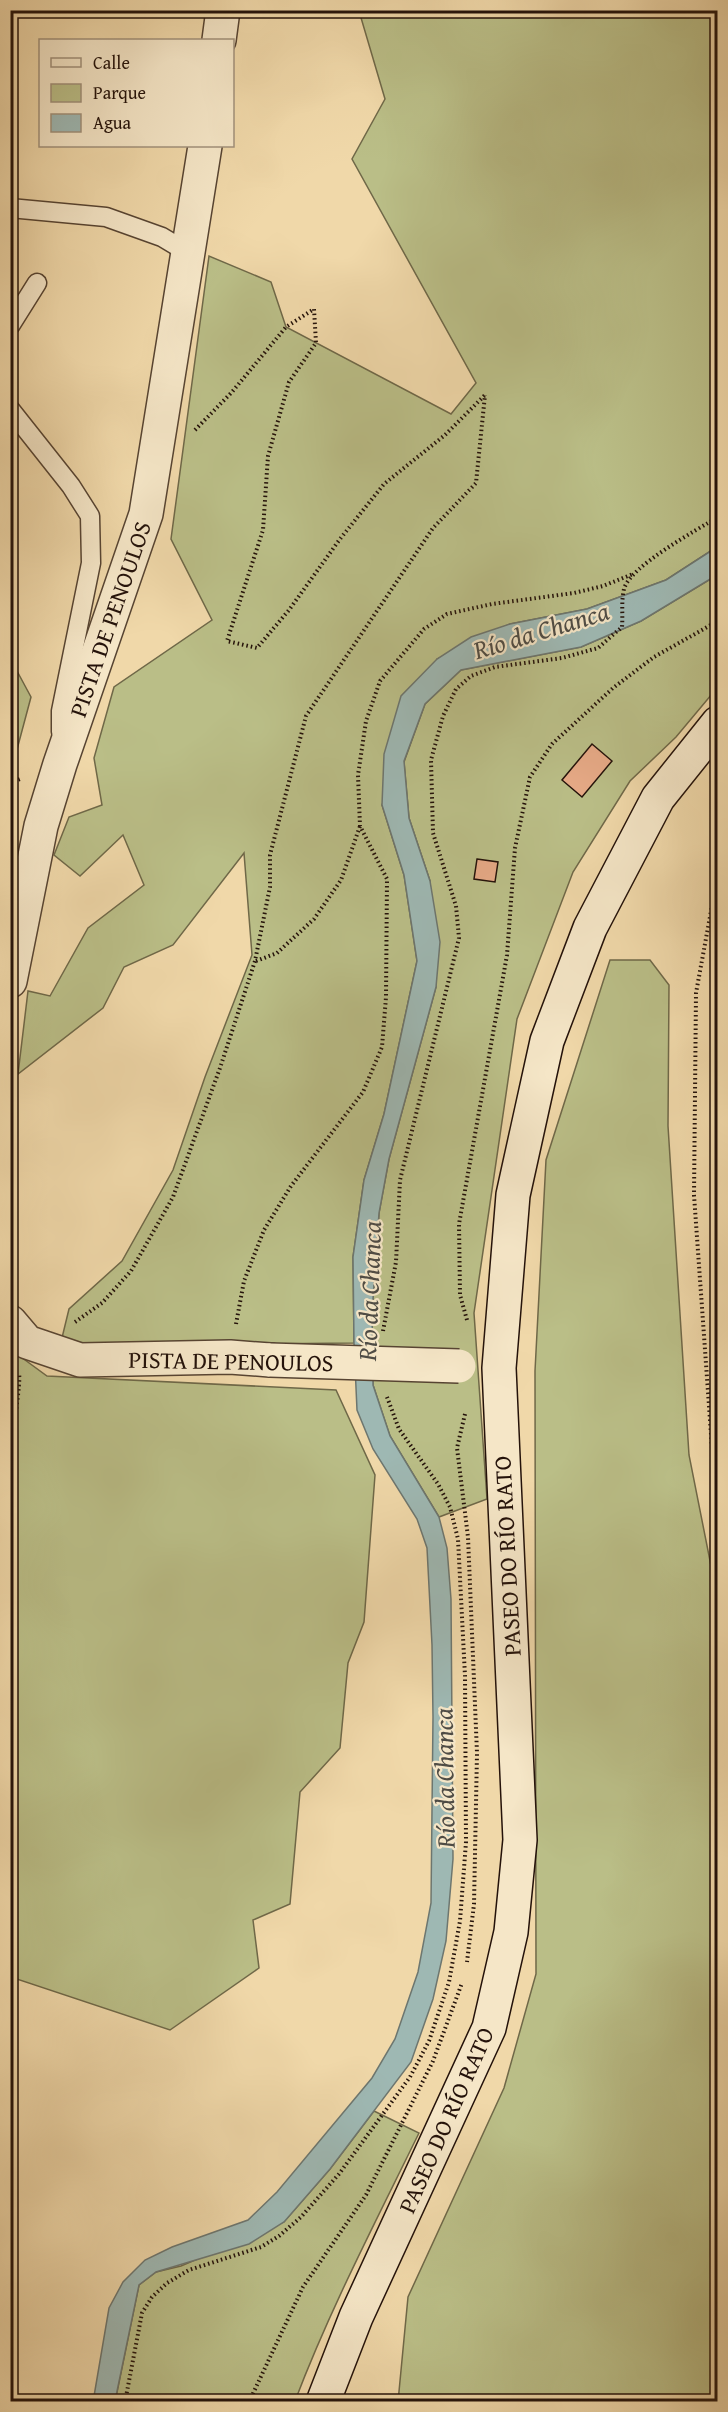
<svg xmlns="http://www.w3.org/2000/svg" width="728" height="2412" font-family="'Gentium Book Plus',serif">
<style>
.green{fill:#babe87;stroke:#6f6848;stroke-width:1.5}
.water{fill:#9eb8b3;stroke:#6d766f;stroke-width:1.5}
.building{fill:#e7aa87;stroke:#24120a;stroke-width:1.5}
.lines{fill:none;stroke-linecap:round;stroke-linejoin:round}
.lane-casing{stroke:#574432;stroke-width:21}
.street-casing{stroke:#574432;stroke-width:36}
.secondary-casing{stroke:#24120a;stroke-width:36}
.path{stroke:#24120a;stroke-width:4;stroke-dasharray:1.5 3;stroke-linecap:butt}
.lane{stroke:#f5e6c7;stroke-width:18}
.street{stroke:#f5e6c7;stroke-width:33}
.secondary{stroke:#f5e6c7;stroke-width:33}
.street-bridge-casing{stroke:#574432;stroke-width:36;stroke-linecap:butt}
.street-bridge{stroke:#f5e6c7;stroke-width:33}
.labels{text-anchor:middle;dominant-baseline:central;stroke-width:4.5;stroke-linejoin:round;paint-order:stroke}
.street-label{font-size:24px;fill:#24120a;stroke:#f5e6c7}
.water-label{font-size:26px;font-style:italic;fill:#4f4c45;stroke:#f5e6c7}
</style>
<rect width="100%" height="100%" fill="#f0d8a9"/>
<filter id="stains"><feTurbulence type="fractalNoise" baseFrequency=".00333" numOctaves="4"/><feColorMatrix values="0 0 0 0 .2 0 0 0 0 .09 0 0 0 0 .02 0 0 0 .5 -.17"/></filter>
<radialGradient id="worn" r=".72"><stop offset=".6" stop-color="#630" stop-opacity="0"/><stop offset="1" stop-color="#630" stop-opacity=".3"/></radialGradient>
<g class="green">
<polygon points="359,11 717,11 717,547 666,580 587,609 510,624 437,659 382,805 404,875 417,961 384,1114 364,1180 353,1257 354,1343 60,1346 69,1309 122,1261 173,1170 205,1077 252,955 244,853 173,945 124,967 103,1008 18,1074 28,991 50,996 88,928 144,885 123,835 80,876 54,855 69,817 102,805 94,758 114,687 212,620 171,539 209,256 271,282 286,327 451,414 476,383 352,159 385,99"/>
<polygon points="717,575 717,688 676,737 630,781 573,872 517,1019 474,1313 487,1499 439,1517 390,1436 373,1385 372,1313 379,1213 389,1159 436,987 430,881 409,818 404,762 425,704 461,670 581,647 641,621"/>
<polygon points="17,671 31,697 11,772 11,673"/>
<polygon points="610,960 650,960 669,985 668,1126 689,1455 718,1601 717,2401 398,2402 408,2297 504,2088 536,1974 535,1371 546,1160"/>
<polygon points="717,993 717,1257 714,1016"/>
<polygon points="10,1349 47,1376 336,1390 375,1475 364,1622 348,1663 340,1748 300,1792 290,1904 253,1920 259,1968 170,2030 17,1979 11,1983"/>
<path d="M 374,2111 L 419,2133 C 376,2221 330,2309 295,2401 L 115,2402 L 139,2285 L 156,2272 L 181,2266 L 284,2222 L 330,2169 Z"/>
</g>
<polygon class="water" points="717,547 717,575 641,621 581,647 461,670 425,704 404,761 409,818 430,881 440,942 436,987 389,1159 379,1213 372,1313 373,1385 390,1436 439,1517 447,1548 451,1599 453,1859 446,1941 433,1999 411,2062 330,2169 284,2222 249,2244 156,2272 139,2285 115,2401 93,2402 109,2308 123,2282 145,2260 172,2247 248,2220 277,2192 372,2078 395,2039 418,1972 431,1903 433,1717 432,1645 427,1548 417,1519 373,1449 357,1410 354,1343 353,1257 364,1180 384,1114 417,961 404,875 382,805 384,754 401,696 437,659 471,637 510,624 587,609 666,580"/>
<g class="building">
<polygon points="592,744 612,761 582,797 562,780"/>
<polygon points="477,859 498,862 495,882 474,879"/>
</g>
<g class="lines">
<g class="lane-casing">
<g id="lane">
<polyline points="10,208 106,217 162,237 187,252"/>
<polyline points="10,326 37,283"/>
<polyline points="10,409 71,486 90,516 91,563 61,711 61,732"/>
</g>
</g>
<g class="street-casing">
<g id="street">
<polyline points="219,40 223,10"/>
<polyline points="10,981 41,826 60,764 146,514 205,146"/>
<polyline points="10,1322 27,1342 80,1360 230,1357 270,1360"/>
</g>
</g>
<g class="secondary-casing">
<polyline id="secondary" points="323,2402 356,2317 489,2028 511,1932 520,1840 499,1368 513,1195 547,1041 590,928 658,798 718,723"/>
</g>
<g class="path">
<polyline points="195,430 232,392 286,327 314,309 316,343 289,382 268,456 263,530 227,641 257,648 289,610 340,539 384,484 445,435 485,395"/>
<polyline points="10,783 20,779"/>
<polyline points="718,873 696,993 694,1195 712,1448 718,1481"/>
<polyline points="256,961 277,953 314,919 341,880 360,826"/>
<polyline points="467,1320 460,1295 459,1224 507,955 515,848 530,777 552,744 613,688 654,657 718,621"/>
<polyline points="75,1322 102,1303 131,1271 173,1197 220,1068 255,961 270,887 270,855 306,716 433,528 476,483 485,395"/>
<polyline points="236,1324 244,1281 264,1230 291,1186 363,1092 382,1047 386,997 387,879 360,826 358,775 366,721 380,681 424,629 447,614 492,604 574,593 603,586 633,574"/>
<path d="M 383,1331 L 396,1262 L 400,1180 L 459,938 L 456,906 L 433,833 L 431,760 L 443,716 L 456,689 L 471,676 L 495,667 L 562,658 L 598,648 L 622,627 C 623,615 621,601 624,589 C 630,566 697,530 718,517"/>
<polyline points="465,1414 457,1448 468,1537 477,1753 474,1904 467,1962"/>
<path d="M 10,1444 C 13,1436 21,1380 19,1374"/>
<polyline points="125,2402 142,2313 152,2297 167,2283 189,2270 261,2247 279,2236 301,2217 339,2174 410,2077 429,2041 449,1982 460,1921 466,1842 465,1676 458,1539 450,1507 438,1484 399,1429 387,1397"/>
<polyline points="249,2402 303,2287 366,2195 433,2061 462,1983"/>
</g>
<use href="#lane" class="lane"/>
<use href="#street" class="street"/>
<use href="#secondary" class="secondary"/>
<g class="street-bridge-casing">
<polyline id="street-bridge" points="270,1360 459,1366"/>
</g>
<use href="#street-bridge" class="street-bridge"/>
</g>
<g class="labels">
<g class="street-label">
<text transform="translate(110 619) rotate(-71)">PISTA DE PENOULOS</text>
<text transform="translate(231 1361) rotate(1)">PISTA DE PENOULOS</text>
<text transform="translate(507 1556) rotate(-93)">PASEO DO RÍO RATO</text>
<text transform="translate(446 2120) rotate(-66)">PASEO DO RÍO RATO</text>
</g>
<g class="water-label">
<text transform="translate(541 630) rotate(-17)">Río da Chanca</text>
<text transform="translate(369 1291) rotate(-88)">Río da Chanca</text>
<text transform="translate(444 1778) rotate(-91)">Río da Chanca</text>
</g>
</g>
<rect width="728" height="2412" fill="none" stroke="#f0d8a9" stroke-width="36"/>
<rect x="12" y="12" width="704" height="2388" fill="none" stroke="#24120a" stroke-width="3"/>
<rect x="18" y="18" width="692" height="2376" fill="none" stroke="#24120a" stroke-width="1.5"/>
<rect x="39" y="39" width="195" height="108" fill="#f5e6c7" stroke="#a1917b" stroke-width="1.5"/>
<rect x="51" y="58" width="30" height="9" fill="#f5e6c7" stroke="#a1917b" stroke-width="1.5"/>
<text x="93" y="69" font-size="18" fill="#24120a">Calle</text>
<rect x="51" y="84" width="30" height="18" fill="#babe87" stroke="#a1917b" stroke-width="1.5"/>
<text x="93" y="99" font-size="18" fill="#24120a">Parque</text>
<rect x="51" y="114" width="30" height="18" fill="#9eb8b3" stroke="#a1917b" stroke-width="1.5"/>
<text x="93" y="129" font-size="18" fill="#24120a">Agua</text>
<rect width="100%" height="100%" filter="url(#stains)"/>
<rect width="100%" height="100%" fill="url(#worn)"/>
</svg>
